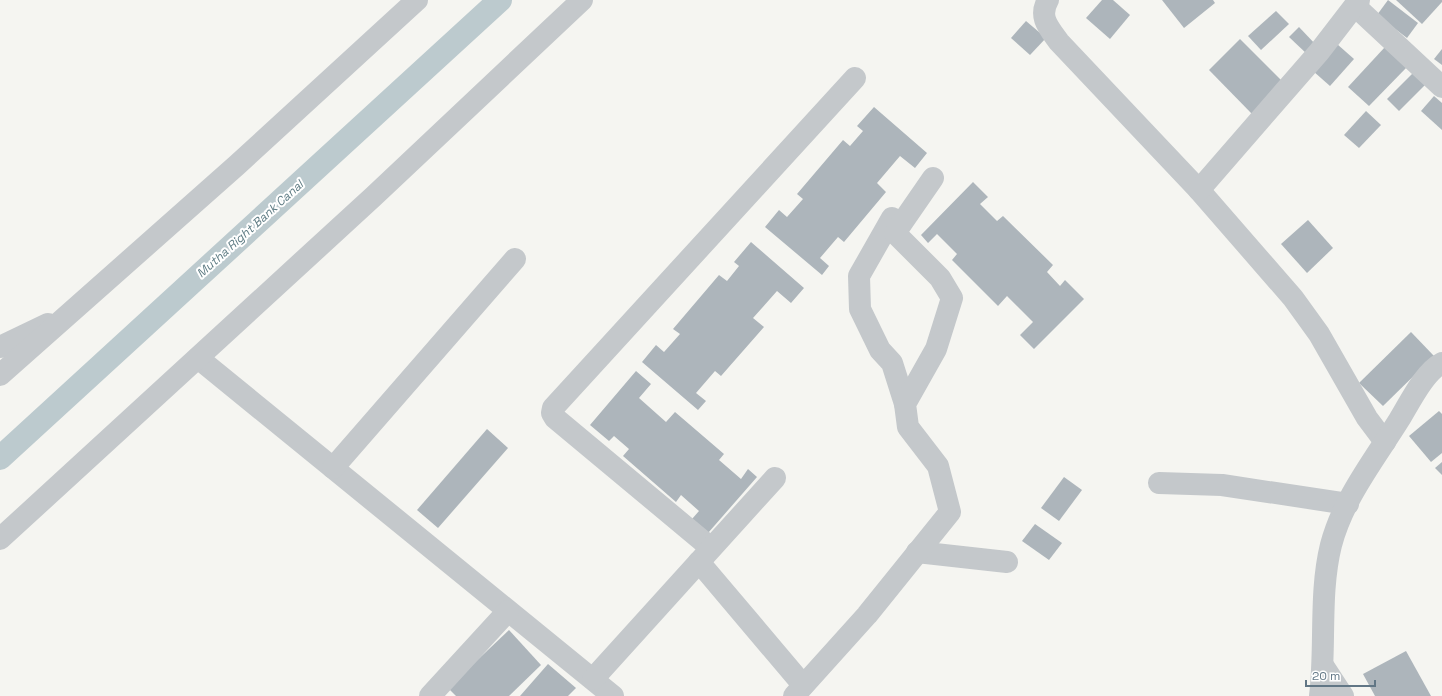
<svg xmlns="http://www.w3.org/2000/svg" width="1442" height="696" font-family="'Space Grotesk',sans-serif">
<style>
.lines{fill:none;stroke-linecap:round;stroke-linejoin:round}
.canal{stroke:#bccace;stroke-width:24}
.building{fill:#adb5bb}
.minor{stroke:#c4c8cb;stroke-width:22}
.tertiary{stroke:#c4c8cb;stroke-width:22}
.labels{text-anchor:middle;dominant-baseline:central;stroke-width:4;stroke-linejoin:round;paint-order:stroke}
.water-label{font-size:12px;font-style:italic;fill:#5c7a82;stroke:#fff}
</style>
<rect width="100%" height="100%" fill="#f5f5f1"/>
<g class="lines">
<polyline class="canal" points="0,458 500,0"/>
</g>
<g class="building">
<polygon points="1102,0 1113,0 1130,15 1110,39 1086,18"/>
<polygon points="1162,0 1213,0 1215,3 1184,28"/>
<polygon points="1388,0 1418,23 1407,38 1377,15"/>
<polygon points="1396,0 1442,0 1442,2 1422,24"/>
<polygon points="1276,11 1289,24 1261,50 1248,36"/>
<polygon points="1026,21 1046,38 1030,55 1011,38"/>
<polygon points="1299,27 1317,46 1308,55 1289,37"/>
<polygon points="1240,39 1285,84 1253,115 1209,70"/>
<polygon points="1337,44 1354,59 1330,86 1313,71"/>
<polygon points="1385,47 1407,67 1369,106 1348,87"/>
<polygon points="1442,49 1442,65 1434,59"/>
<polygon points="1415,71 1427,83 1399,111 1387,99"/>
<polygon points="1434,96 1442,103 1442,130 1421,111"/>
<polygon points="874,107 927,153 915,168 900,156 877,183 886,192 844,242 838,237 820,258 829,266 822,275 765,227 779,210 787,217 803,199 797,194 843,140 850,146 863,131 857,126"/>
<polygon points="1366,111 1381,125 1359,148 1344,135"/>
<polygon points="973,182 988,197 980,204 997,221 1003,216 1053,265 1047,272 1060,286 1065,280 1084,299 1034,349 1020,335 1033,322 1007,296 998,306 952,260 957,254 937,234 928,243 921,235"/>
<polygon points="1308,220 1333,248 1307,273 1281,244"/>
<polygon points="751,242 804,288 791,303 777,291 753,318 764,327 721,376 715,371 696,393 706,401 698,410 642,362 656,345 664,352 680,334 673,329 719,275 727,281 739,266 734,262"/>
<polygon points="1411,332 1434,356 1383,406 1359,383"/>
<polygon points="636,371 651,384 639,398 666,422 675,412 724,454 719,460 741,479 748,469 757,477 708,533 692,519 699,511 681,495 676,502 623,456 629,449 614,436 609,441 590,425"/>
<polygon points="1439,411 1442,414 1442,453 1431,462 1409,436"/>
<polygon points="487,429 508,448 438,528 417,510"/>
<polygon points="1442,462 1442,475 1435,468"/>
<polygon points="1064,477 1082,490 1059,521 1041,508"/>
<polygon points="1035,524 1062,543 1049,560 1022,541"/>
<polygon points="509,630 541,665 509,696 456,696 448,688"/>
<polygon points="1406,651 1431,696 1375,696 1363,674"/>
<polygon points="548,664 576,688 568,696 520,696"/>
</g>
<g class="lines">
<g class="minor">
<path d="M 1048,0 C 1038,17 1049,28 1059,42 L 1199,190 L 1293,298 L 1319,334 L 1367,418 L 1385,442"/>
<polyline points="1355,6 1442,87"/>
<polyline points="1199,190 1319,52 1359,0"/>
<polyline points="894,227 892,218 859,276 860,309 880,350 892,363 905,404"/>
<polyline points="0,347 48,324"/>
<polyline points="198,358 613,696"/>
<polyline points="0,375 237,165 417,0"/>
<polyline points="333,468 515,259"/>
<polyline points="1159,483 1222,485 1348,504"/>
<polyline points="0,539 374,196 582,0"/>
<polyline points="711,548 555,418 552,413 553,408 855,78"/>
<polyline points="917,552 1007,562"/>
<polyline points="699,562 803,685"/>
<polyline points="1324,667 1343,696"/>
<polyline points="593,679 775,478"/>
<polyline points="430,696 508,611"/>
<polyline points="794,696 867,615 950,512 938,466 908,427 905,404 936,349 952,298 940,278 895,233 933,178"/>
</g>
<path class="tertiary" d="M 1320,696 C 1326,647 1319,593 1331,545 C 1343,499 1374,460 1399,420 C 1409,404 1424,372 1442,363"/>
</g>
<g class="labels">
<g class="water-label">
<text transform="translate(250 229) rotate(-42)">Mutha Right Bank Canal</text>
</g>
</g>
<path d="M1306 680v6h69v-6" fill="none" stroke="#617685" stroke-width="2"/>
<text x="1312" y="680" font-size="12" fill="#617685" stroke="#ffffff" stroke-width="3" paint-order="stroke">20 m</text>
</svg>
